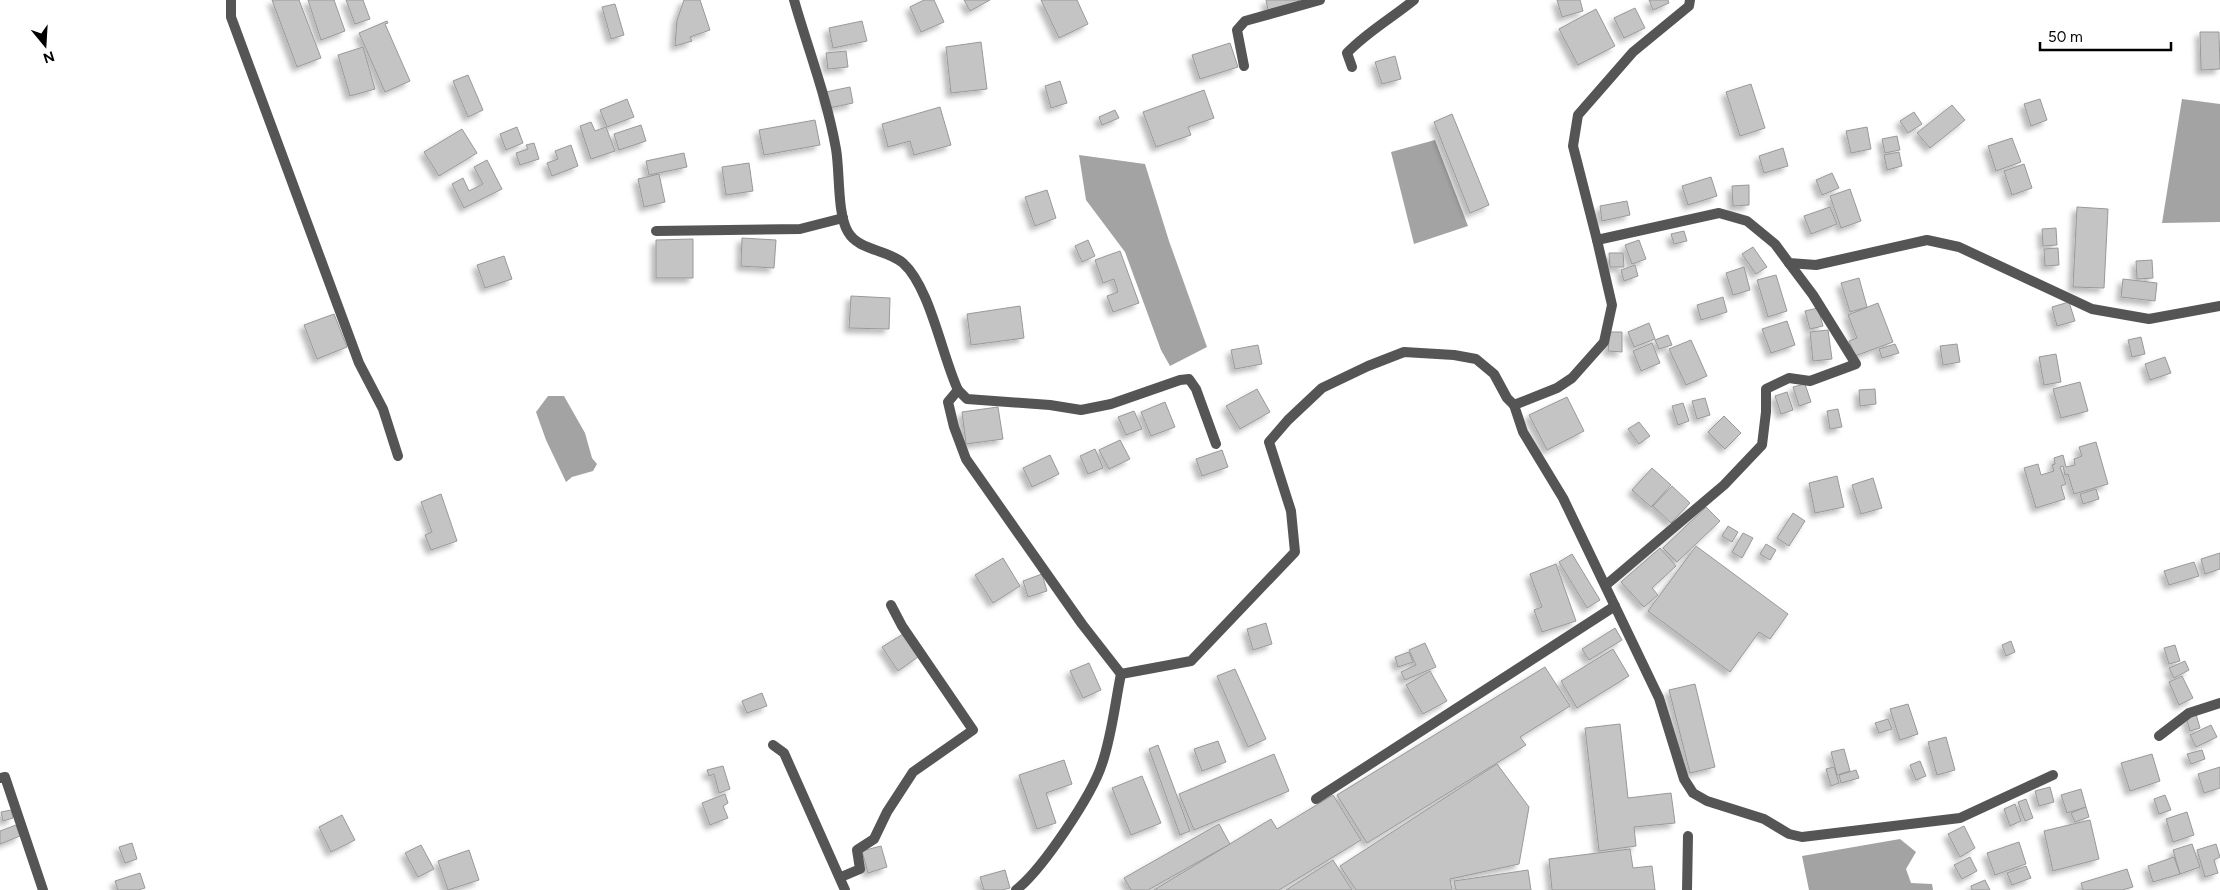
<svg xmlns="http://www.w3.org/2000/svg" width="2220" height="890" font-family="Figtree,sans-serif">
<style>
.water{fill:#a3a3a3}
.building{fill:#c4c4c4;stroke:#999;filter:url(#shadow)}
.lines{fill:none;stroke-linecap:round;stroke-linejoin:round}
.minor{stroke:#555;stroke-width:10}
</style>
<defs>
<filter id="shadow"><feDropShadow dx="-4.5" dy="4.5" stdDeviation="2.5" flood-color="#0004"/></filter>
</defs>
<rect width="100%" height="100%" fill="#fff"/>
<g class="water">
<polygon points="2182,99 2220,104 2220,222 2162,223"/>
<polygon points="1435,140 1468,226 1414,244 1391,152"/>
<polygon points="1079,155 1145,164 1169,241 1207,347 1170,366 1161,350 1125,252 1086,200"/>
<polygon points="548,396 564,396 585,433 592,458 597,464 593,471 572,477 566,482 546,440 536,412"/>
<polygon points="1900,839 1916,852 1906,869 1911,883 1932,884 1933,890 1809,890 1802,856"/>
</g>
<g class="building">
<polygon points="272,0 299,0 321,58 297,67"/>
<polygon points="308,0 334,0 345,31 321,40"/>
<polygon points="346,0 363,0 370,19 355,24"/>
<polygon points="684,0 700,0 710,30 690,37 692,41 675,46 677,20"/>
<polygon points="924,0 934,0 944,22 921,32 910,7"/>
<polygon points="964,0 990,0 970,11"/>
<polygon points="1041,0 1077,0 1088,24 1059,38"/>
<polygon points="1266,0 1299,0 1300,2 1268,10"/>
<polygon points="1557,0 1580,0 1583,11 1562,17"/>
<polygon points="1649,0 1668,0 1669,3 1653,10"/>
<polygon points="615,4 624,35 611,39 602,7"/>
<polygon points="1635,8 1645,28 1624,38 1614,18"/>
<polygon points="1596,9 1615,46 1578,65 1559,29"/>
<polygon points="387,21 388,23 385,24 410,81 385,92 359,33"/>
<polygon points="862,21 867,41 833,48 829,28"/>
<polygon points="2200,32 2219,32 2220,69 2201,70"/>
<polygon points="981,42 987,89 951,93 946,47"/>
<polygon points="1230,43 1238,67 1200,79 1192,55"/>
<polygon points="363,47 375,89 350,96 338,55"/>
<polygon points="846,51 848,67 828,69 826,53"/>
<polygon points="1395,56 1401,79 1382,84 1375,62"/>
<polygon points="468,75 483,110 468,117 453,81"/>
<polygon points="1060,81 1067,103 1051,108 1045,86"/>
<polygon points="1751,84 1765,128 1740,136 1726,92"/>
<polygon points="850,87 853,103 829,108 826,92"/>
<polygon points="1204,90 1214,118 1188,127 1191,135 1156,147 1143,112"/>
<polygon points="627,99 634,117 607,127 600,110"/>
<polygon points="2040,99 2047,120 2031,126 2024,104"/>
<polygon points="1952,105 1965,120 1930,148 1917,133"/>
<polygon points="940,107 951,145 914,155 910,141 888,147 882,124"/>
<polygon points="1115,110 1119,118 1102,125 1099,117"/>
<polygon points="1914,112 1922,124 1908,133 1900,121"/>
<polygon points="1452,114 1489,205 1470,213 1434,122"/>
<polygon points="815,120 820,145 764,155 759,130"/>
<polygon points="591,122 595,131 606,127 615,151 591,159 580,126"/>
<polygon points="641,125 646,141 619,150 614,134"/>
<polygon points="517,127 523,143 506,150 500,134"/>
<polygon points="1867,127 1871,149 1851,153 1846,131"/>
<polygon points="462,129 477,153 439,176 424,152"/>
<polygon points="1897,136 1900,150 1885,153 1882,139"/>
<polygon points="2012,138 2021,162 1996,171 1988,146"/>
<polygon points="534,143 539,159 520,165 516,153 528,149 526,145"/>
<polygon points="571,145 578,166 552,176 547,163 558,159 555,151"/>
<polygon points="1783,148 1788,166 1764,173 1759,156"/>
<polygon points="1899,152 1902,166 1887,170 1884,155"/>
<polygon points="684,153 687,167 649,175 646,161"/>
<polygon points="487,160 502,189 464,208 452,184 463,178 469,191 483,184 474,167"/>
<polygon points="749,163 753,191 726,195 722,167"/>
<polygon points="2024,164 2032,188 2012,195 2004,171"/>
<polygon points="1832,173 1839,188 1822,195 1816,180"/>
<polygon points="659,174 665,202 644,207 638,179"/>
<polygon points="1711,177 1717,196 1688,205 1682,186"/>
<polygon points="1749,185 1749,205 1733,206 1732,186"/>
<polygon points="1850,189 1861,221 1841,228 1830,196"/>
<polygon points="1047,190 1056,218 1035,226 1025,197"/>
<polygon points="1627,201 1630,215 1602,221 1600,206"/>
<polygon points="1830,207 1837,224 1811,234 1804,216"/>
<polygon points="2077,207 2108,209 2104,288 2073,287"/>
<polygon points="2056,228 2057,245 2043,246 2042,229"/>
<polygon points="1684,231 1687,241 1674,244 1671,234"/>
<polygon points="742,238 776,240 774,268 741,266"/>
<polygon points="693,239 693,278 656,278 656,240"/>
<polygon points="1088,240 1095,256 1082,262 1075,246"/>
<polygon points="1639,240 1646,259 1632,264 1625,245"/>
<polygon points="1753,247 1767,267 1756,274 1742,254"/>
<polygon points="2058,248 2059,265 2045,266 2044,249"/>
<polygon points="1120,251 1139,303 1113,312 1107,296 1118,292 1114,279 1103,283 1095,260"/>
<polygon points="1609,253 1623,253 1624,267 1610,267"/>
<polygon points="504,256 512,279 485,288 477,265"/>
<polygon points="2152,260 2153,278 2137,279 2136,261"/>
<polygon points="1635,265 1638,276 1624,281 1621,270"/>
<polygon points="1744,267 1750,290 1733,295 1726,273"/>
<polygon points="1776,275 1787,311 1768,317 1757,280"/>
<polygon points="1859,278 1867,307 1850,312 1841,283"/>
<polygon points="2123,279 2157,283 2155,301 2121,297"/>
<polygon points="851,296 890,298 889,329 849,328"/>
<polygon points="1723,297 1727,312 1701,320 1697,305"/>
<polygon points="2069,302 2075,321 2057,326 2052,307"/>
<polygon points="1878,303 1893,342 1855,356 1849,341 1857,338 1848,315"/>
<polygon points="1020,306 1024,338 971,345 967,314"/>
<polygon points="1818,308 1823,326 1810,329 1805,311"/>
<polygon points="334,314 347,347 317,359 304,325"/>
<polygon points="1787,321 1795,345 1771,353 1762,329"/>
<polygon points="1649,323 1655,339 1634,347 1628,332"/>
<polygon points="1828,330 1832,359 1813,361 1810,332"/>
<polygon points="1610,332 1622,332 1622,352 1608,351"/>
<polygon points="1668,335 1672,345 1659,349 1655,340"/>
<polygon points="2141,337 2145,354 2132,357 2128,340"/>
<polygon points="1691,340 1707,376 1686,385 1669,349"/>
<polygon points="1652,343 1660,363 1641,371 1633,351"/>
<polygon points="1895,344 1899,353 1882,358 1879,349"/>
<polygon points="1957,344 1960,362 1943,365 1940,346"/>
<polygon points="1258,345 1262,364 1235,369 1231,350"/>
<polygon points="2056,354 2061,382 2044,385 2039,357"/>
<polygon points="2165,357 2171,373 2150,380 2145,364"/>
<polygon points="2080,382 2088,411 2061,418 2053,389"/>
<polygon points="1805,384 1811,402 1799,406 1793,387"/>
<polygon points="1257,389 1270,412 1240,429 1226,406"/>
<polygon points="1875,389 1876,404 1860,406 1859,390"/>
<polygon points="1787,392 1793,410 1781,414 1775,396"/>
<polygon points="1567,397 1584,431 1547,450 1529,415"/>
<polygon points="1705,398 1710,415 1697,419 1692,401"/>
<polygon points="1165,402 1175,427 1151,436 1141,412"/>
<polygon points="1683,403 1689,421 1678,425 1672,406"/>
<polygon points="998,407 1003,439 966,444 962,412"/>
<polygon points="1838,409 1842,427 1830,429 1827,411"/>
<polygon points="1134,411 1142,429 1126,435 1118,417"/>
<polygon points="1724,416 1741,433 1725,449 1708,432"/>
<polygon points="1639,422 1650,436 1639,444 1628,429"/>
<polygon points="1120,440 1130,459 1109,469 1099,450"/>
<polygon points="2096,442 2108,484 2074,494 2068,474 2065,475 2063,466 2060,467 2066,484 2061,486 2065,499 2036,508 2024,468 2038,464 2041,475 2054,471 2052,465 2055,464 2054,458 2063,455 2066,467 2075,465 2074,459 2082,456 2079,447"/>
<polygon points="1095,449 1103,468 1088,474 1080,456"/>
<polygon points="1222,450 1228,467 1202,476 1196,459"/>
<polygon points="1050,455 1059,474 1032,487 1023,468"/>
<polygon points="1652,468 1671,485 1651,507 1632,490"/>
<polygon points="1837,476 1844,507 1815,513 1809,483"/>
<polygon points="1873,478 1882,508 1861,514 1852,485"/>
<polygon points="1672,486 1690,503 1671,523 1653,506"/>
<polygon points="2096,489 2099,499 2083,504 2080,494"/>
<polygon points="441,494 457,541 431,550 425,535 432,532 421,502"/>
<polygon points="1706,507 1720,521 1677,562 1663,548"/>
<polygon points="1793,513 1805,521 1789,546 1777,538"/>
<polygon points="1728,526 1738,532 1732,542 1722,536"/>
<polygon points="1743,533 1753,538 1742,558 1732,552"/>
<polygon points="1766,544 1776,550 1770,560 1760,554"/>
<polygon points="1696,546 1788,614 1770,639 1759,632 1730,672 1648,611"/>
<polygon points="1660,548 1676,566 1652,588 1658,595 1644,607 1621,582"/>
<polygon points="2220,553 2220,569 2205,574 2201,559"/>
<polygon points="1572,554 1600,600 1587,608 1559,562"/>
<polygon points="1003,558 1020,586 993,603 975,575"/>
<polygon points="2194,562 2199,576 2169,585 2164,571"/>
<polygon points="1556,564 1576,621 1542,632 1534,610 1542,607 1530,574"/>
<polygon points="1042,574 1047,591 1028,597 1023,581"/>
<polygon points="1266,623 1272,644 1253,650 1247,629"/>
<polygon points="1615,628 1622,640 1589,660 1582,649"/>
<polygon points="903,634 918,657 898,671 882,647"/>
<polygon points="2011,641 2015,652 2006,656 2002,645"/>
<polygon points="1425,643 1436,667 1405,680 1401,672 1416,665 1409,650"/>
<polygon points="2175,645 2180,661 2169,664 2164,648"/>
<polygon points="1613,649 1629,676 1577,708 1561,681"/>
<polygon points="1409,652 1413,662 1398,667 1395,657"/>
<polygon points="2185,661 2189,670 2174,678 2169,668"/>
<polygon points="1089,663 1101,690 1083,698 1070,671"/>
<polygon points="1545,667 1570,706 1520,737 1526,745 1367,843 1337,795"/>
<polygon points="1235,669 1266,739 1248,747 1217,676"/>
<polygon points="1430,671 1447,701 1423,714 1406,685"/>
<polygon points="2182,676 2193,698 2179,705 2169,682"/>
<polygon points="1695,684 1715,767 1690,773 1669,690"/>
<polygon points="762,693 767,706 747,713 742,701"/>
<polygon points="1908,704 1918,734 1900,740 1890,709"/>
<polygon points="2196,714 2200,728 2190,731 2186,717"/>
<polygon points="1888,719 1892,729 1879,733 1875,723"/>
<polygon points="1620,724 1628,798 1671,793 1675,823 1634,827 1636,846 1599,851 1585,728"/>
<polygon points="2211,725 2217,737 2196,747 2190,735"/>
<polygon points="1946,737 1955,770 1937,775 1928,742"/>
<polygon points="1218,741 1226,762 1202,771 1194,749"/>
<polygon points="1158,745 1190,831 1180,835 1149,749"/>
<polygon points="1844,749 1850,771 1837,775 1831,752"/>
<polygon points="2202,750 2205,759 2191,764 2187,754"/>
<polygon points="1274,754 1289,791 1194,830 1179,794"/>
<polygon points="2152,754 2160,781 2130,791 2121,763"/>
<polygon points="1064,760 1072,784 1046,793 1056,823 1037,829 1019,775"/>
<polygon points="1920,761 1926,776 1916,780 1910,765"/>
<polygon points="1497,764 1529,807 1519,864 1450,879 1452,890 1356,890 1340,866"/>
<polygon points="723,766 730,789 719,793 714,774 709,776 707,770"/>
<polygon points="1834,767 1839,783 1831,786 1826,769"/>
<polygon points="2220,767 2220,788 2204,793 2198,774"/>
<polygon points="1856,770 1859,778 1841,783 1839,775"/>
<polygon points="1142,776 1161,823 1131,835 1112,788"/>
<polygon points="2050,787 2054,802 2039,806 2035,791"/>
<polygon points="2081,789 2086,807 2067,813 2061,795"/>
<polygon points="725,794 728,803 723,806 728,818 710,825 702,803"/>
<polygon points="1333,795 1361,840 1279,890 1154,890 1271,819 1277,829"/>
<polygon points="2165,795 2171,810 2159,814 2154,799"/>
<polygon points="2026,799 2033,818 2025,821 2018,802"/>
<polygon points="2015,804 2021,821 2010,826 2004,809"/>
<polygon points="2086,807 2089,817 2075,822 2071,813"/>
<polygon points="11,810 13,818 3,821 1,812"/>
<polygon points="2187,812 2194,835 2173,842 2166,819"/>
<polygon points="342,815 355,840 331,852 319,827"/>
<polygon points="2090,820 2099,859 2053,871 2044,831"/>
<polygon points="1219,824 1230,844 1148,890 1131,890 1124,878"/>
<polygon points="16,825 20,836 0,844 0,831"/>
<polygon points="1964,826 1975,848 1960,857 1948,834"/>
<polygon points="2019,842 2026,864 1995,875 1987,853"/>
<polygon points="132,843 137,859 125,863 119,847"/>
<polygon points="2192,844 2200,867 2180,874 2173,850"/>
<polygon points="2216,844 2220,857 2214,860 2218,873 2205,877 2197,850"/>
<polygon points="421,845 434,869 418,877 405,853"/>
<polygon points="881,846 887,867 868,873 862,851"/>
<polygon points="1630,849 1633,868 1652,866 1655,890 1552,890 1549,859"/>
<polygon points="469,850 479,880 448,890 438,861"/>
<polygon points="1970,857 1977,871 1962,879 1954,865"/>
<polygon points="2174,857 2180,874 2153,882 2148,866"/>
<polygon points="1333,860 1352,890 1286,890"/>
<polygon points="2026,866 2031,878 2012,885 2007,873"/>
<polygon points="2127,869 2133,887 2122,890 2083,890 2081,883"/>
<polygon points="1005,870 1010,888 1002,890 984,890 980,877"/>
<polygon points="1528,870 1531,890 1456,890 1454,881"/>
<polygon points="140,873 145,888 138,890 118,890 115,881"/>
<polygon points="1985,880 1990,890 1972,890 1971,886"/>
</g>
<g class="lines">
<g class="minor">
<polyline points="231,0 231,17 359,363 383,409 398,456"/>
<path d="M 794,0 C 808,49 827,98 836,149 C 840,171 837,214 848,232 C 859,251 887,249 903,263 C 930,287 942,356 958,390 L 948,402 L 954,427 L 966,459 L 1082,624 L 1121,674"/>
<polyline points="1690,0 1689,6 1633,52 1578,115 1573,146 1597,240 1719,213 1747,221 1775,244 1789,263 1816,265 1927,240 1959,247 2092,309 2149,319 2220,306"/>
<polyline points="1244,66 1237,30 1245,21 1320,0"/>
<path d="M 1352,67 L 1347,53 C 1367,32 1392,18 1414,0"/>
<polyline points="656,231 800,229 843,218"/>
<polyline points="1597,240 1612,305 1604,342 1572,378 1557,388 1514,405 1523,432 1563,498 1659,698 1684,779 1693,793 1707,801 1764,819 1789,834 1802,837 1960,818 2053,775"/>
<polyline points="958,390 967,399 1050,405 1081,410 1111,404 1180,380 1189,379 1196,389 1216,444"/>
<polyline points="1606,585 1724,485 1762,445 1766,412 1766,389 1789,378 1810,381 1856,364 1813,295 1789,263"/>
<polyline points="1121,674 1191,661 1295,552 1291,511 1269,442 1288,420 1322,388 1368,366 1404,352 1454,355 1476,359 1494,374 1507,398 1514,405"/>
<polyline points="2159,736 2189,713 2220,703"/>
<polyline points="773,745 784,753 845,890"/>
<polyline points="0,778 5,777 43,890"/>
<polyline points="1316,799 1615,606"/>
<polyline points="841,877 860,869 857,850 874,839 887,812 913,772 973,730 902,626 891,605"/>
<path d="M 1016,890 C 1042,870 1092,795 1102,764 C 1112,735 1115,703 1121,674"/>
<polyline points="1687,890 1688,836"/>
</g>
</g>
<g transform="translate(45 45) rotate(162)" stroke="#ffffff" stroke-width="4" paint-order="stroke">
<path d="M0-4L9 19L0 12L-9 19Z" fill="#000000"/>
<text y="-8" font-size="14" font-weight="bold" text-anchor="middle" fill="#000000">N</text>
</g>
<path d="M2040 42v8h131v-8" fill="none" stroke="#000000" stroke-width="2.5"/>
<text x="2048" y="42" font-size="15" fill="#000000" stroke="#ffffff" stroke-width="4" paint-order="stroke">50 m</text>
</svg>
